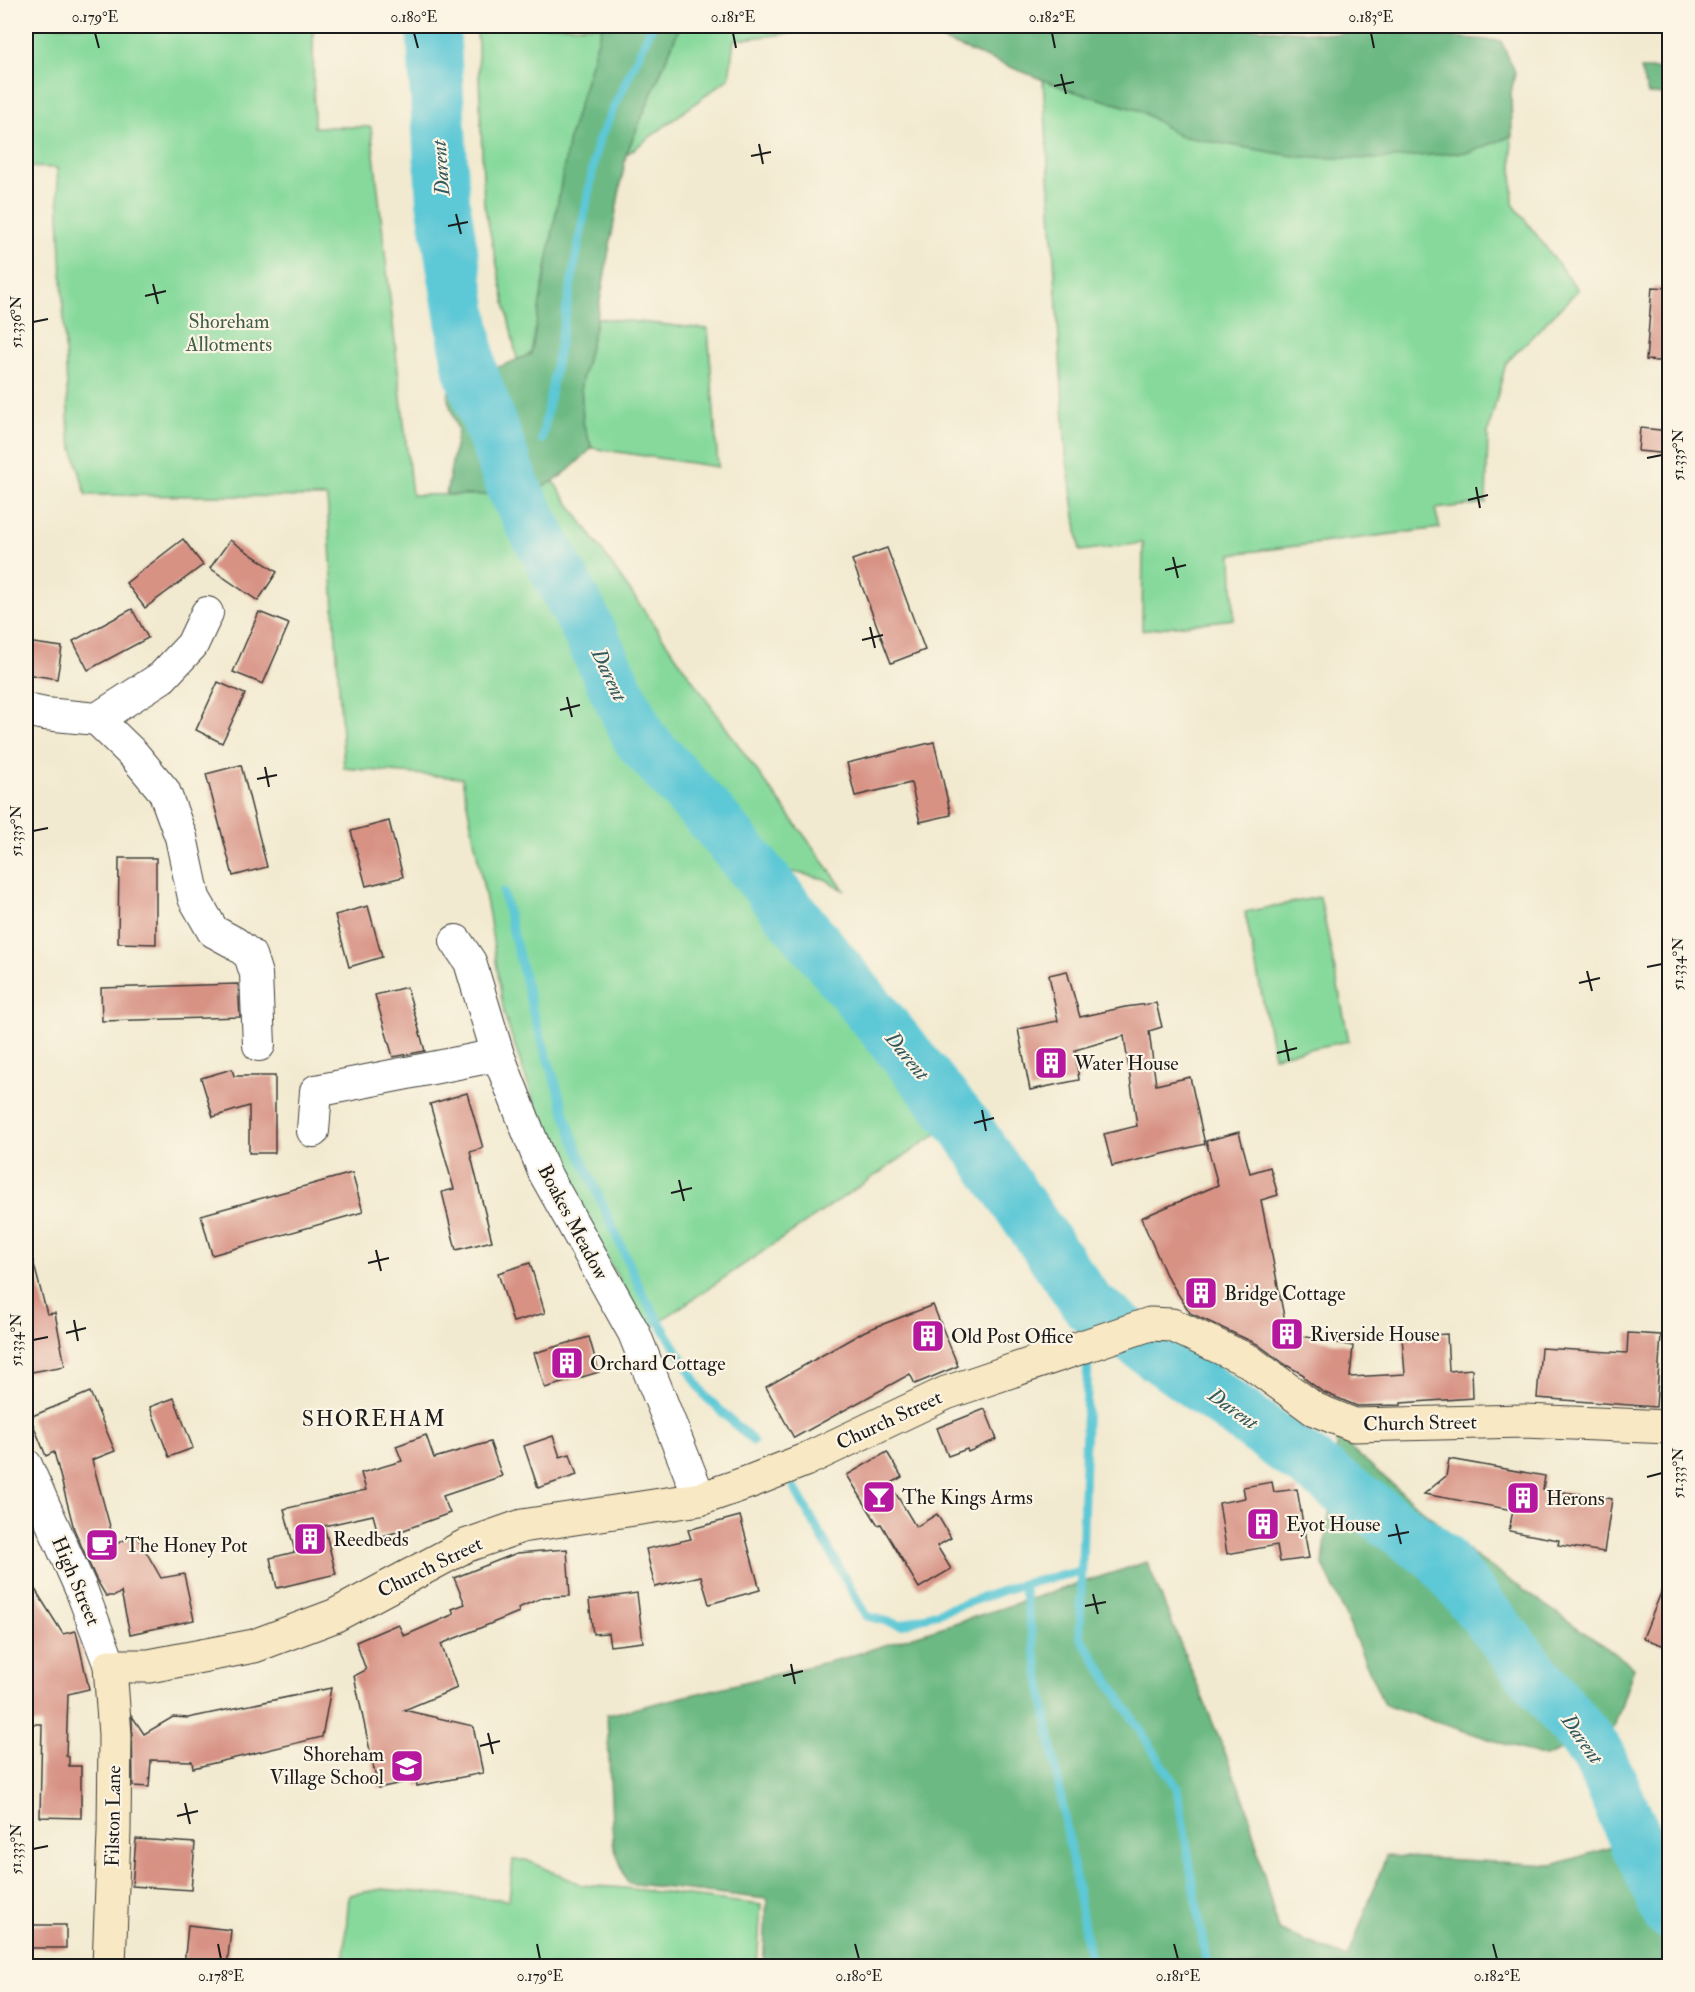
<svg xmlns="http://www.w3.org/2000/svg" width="1695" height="1992" font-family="'IM FELL Double Pica',serif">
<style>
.green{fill:#86d99b;stroke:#517a5c;stroke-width:1.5}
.forest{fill:#6cb983;stroke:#446a50;stroke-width:1.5}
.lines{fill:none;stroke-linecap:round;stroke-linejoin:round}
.stream{stroke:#5dc8d6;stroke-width:9}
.river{stroke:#5dc8d6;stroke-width:54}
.building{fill:#d79284}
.street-casing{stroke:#3c3b37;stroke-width:34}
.secondary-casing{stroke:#3c3b37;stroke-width:35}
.street{stroke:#fff;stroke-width:32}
.secondary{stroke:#f8e8c3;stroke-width:33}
.ticks{fill:none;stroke:#1c1c1c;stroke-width:2}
.labels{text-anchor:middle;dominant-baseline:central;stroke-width:4.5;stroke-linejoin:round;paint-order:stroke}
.park-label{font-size:20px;fill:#415e48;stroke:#fcf5e5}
.poi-label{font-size:20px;fill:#1c1c1c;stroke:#fcf5e5;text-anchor:start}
.street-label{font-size:20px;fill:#1c1c1c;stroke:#fcf5e5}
.water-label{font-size:21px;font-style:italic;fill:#33585d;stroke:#fcf5e5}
.quarter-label{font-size:22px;letter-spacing:1.5px;fill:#1c1c1c;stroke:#fcf5e5}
.neatline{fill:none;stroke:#1c1c1c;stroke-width:2}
.ticks-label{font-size:15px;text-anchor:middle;fill:#1c1c1c}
</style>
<rect width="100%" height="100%" fill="#fcf5e5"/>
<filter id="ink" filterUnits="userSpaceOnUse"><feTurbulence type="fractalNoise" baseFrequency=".0167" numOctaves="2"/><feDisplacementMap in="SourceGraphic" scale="12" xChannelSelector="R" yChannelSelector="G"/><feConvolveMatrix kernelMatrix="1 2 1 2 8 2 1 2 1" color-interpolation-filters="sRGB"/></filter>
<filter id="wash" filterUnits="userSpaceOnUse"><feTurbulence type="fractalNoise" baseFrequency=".008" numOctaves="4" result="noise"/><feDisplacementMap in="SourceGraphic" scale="24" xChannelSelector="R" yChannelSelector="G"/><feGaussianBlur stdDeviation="1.35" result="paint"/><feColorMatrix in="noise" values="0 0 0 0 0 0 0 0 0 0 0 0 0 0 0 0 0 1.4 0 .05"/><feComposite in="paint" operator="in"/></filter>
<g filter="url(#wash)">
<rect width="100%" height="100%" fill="#f2ead0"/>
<g class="green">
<polygon points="26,26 352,26 313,29 314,127 371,127 412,495 499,494 568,616 628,749 708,839 944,1129 647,1330 556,1167 504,1014 489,915 462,778 344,768 327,497 86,495 69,434 57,168 26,167"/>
<polygon points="477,26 623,26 524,392 484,204"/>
<polygon points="680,26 852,26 734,40 729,78 626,155"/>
<polygon points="1043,78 1438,119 1511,113 1513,204 1578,290 1506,363 1488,432 1486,503 1435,509 1440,528 1232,554 1234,619 1142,630 1143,543 1080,551 1066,454"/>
<polygon points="597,318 708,329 718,467 592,448 583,423 581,384"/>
<polygon points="553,481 746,756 845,891 825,879 770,867 649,728 549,527 539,486"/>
<polygon points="1320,897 1349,1041 1274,1056 1245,912"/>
<polygon points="513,1860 526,1860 582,1885 624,1888 761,1905 757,1966 343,1966 349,1895 382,1889 509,1900"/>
</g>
<g class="forest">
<path d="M 602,26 L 680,26 L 626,155 L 597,318 L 581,384 L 583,423 L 592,448 C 580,459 566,475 552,482 C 523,496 477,495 446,495 L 458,430 L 448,400 L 450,381 L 479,375 L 531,354 L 569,138 Z"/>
<polygon points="906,26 1223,26 1336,34 1370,30 1501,41 1515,72 1511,93 1512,136 1470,152 1380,159 1299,157 1179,136 1141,111 1069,90"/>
<polygon points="1640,69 1669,69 1669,95 1648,94"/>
<polygon points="1338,1437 1475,1556 1634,1667 1614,1727 1545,1757 1384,1705 1323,1564"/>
<polygon points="1147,1562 1246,1804 1278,1930 1348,1958 1386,1856 1552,1865 1649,1836 1669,1881 1669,1966 763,1966 767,1899 627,1883 613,1843 607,1715 844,1658"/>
</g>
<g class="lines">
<g class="stream">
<polyline points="542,439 598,142 652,26"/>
<polyline points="503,892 534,1016 574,1141 643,1295 705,1396 753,1441"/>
<polyline points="1088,1338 1089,1306"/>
<polyline points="1088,1352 1080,1636 1177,1788 1207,1966"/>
<polyline points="794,1487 866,1616 901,1625 1023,1584 1082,1571"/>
<polyline points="1023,1584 1091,1966"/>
</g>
<polyline class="river" points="433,26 443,201 470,370 513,487 582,617 640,739 721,828 964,1125 1089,1306 1440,1558 1597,1753 1670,1914"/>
</g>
<g id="blocks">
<g class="building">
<polygon points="1652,287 1670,288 1670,362 1646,360"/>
<polygon points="1640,428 1670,431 1670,454 1638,451"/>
<polygon points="183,539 203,565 145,608 126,583"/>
<polygon points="230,540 277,572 258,601 210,568"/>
<polygon points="887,548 925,650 891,663 852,560"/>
<polygon points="132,609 148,638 88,670 73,641"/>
<polygon points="259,612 289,624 263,684 233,672"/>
<polygon points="26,642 62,647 57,679 26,674"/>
<polygon points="218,682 245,694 222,743 196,730"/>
<polygon points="934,742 951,815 920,822 911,783 855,796 847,763"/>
<polygon points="241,765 267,867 233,876 206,774"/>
<polygon points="389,821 403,877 366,886 351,831"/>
<polygon points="119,858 156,858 156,944 118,943"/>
<polygon points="368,906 382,957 349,967 335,915"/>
<polygon points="1067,971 1080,1017 1125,1007 1156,1003 1162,1027 1149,1031 1156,1085 1190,1077 1205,1144 1112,1166 1104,1134 1137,1126 1124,1036 1075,1050 1079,1080 1030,1090 1018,1029 1058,1021 1049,975"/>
<polygon points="238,984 240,1017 102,1021 101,988"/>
<polygon points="407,987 425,1051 393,1057 375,995"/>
<polygon points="232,1069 234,1076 275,1076 275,1153 249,1153 249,1106 213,1117 201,1078"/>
<polygon points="467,1093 483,1148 470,1152 492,1241 456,1250 442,1192 454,1189 430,1104"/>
<polygon points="1239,1132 1250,1173 1270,1167 1278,1195 1261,1200 1290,1347 1297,1335 1353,1346 1350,1377 1405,1374 1402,1337 1447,1334 1449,1371 1472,1369 1473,1398 1401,1403 1401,1405 1357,1406 1323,1392 1304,1378 1304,1375 1286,1365 1257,1344 1190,1313 1166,1275 1141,1218 1218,1185 1206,1141"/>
<polygon points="352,1173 363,1212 212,1255 201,1215"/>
<polygon points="33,1261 47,1314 55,1313 65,1366 26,1373 26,1262"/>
<polygon points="530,1263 545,1313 513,1322 498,1273"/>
<polygon points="933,1305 958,1366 915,1384 910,1374 794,1438 766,1387 865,1331"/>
<polygon points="1628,1333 1661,1335 1656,1407 1537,1398 1541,1348 1627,1353"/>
<polygon points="589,1337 599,1372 545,1388 534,1353"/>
<polygon points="90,1392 115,1451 92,1460 115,1545 136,1534 161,1578 184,1574 194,1620 130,1634 121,1592 115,1596 106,1596 96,1579 74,1529 54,1452 46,1456 30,1417"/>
<polygon points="174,1398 193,1448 169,1457 150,1407"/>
<polygon points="985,1409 997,1439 968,1452 967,1449 948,1456 937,1428"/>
<polygon points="426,1435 434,1458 490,1442 502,1476 443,1496 450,1513 404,1530 379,1537 373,1515 324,1526 336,1574 277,1588 270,1558 295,1552 284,1509 366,1490 361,1473 402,1461 396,1446"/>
<polygon points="553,1436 560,1457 570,1454 577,1475 538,1488 524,1446"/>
<polygon points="887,1452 902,1477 890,1484 916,1527 937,1514 951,1538 937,1546 951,1569 919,1588 881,1524 878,1525 847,1475"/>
<polygon points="1449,1459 1545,1476 1543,1489 1612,1499 1604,1552 1558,1545 1559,1540 1509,1531 1513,1510 1424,1494 1446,1476"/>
<polygon points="1272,1482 1274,1492 1297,1489 1309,1558 1280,1562 1277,1545 1227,1554 1219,1503 1245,1498 1243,1487"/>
<polygon points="740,1516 760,1590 709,1604 701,1576 655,1587 646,1549 691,1539 688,1530"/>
<polygon points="567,1549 570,1596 544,1597 518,1608 519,1612 441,1644 457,1688 404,1710 473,1726 483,1773 417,1786 416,1780 378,1788 354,1676 366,1670 356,1642 398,1624 404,1636 454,1614 452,1609 465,1604 454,1578 517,1553"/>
<polygon points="26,1575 63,1634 76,1631 89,1689 68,1694 66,1756 69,1757 69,1766 81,1766 81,1818 40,1817 42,1724 26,1724"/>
<polygon points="1668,1575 1670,1575 1670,1648 1643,1638"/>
<polygon points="637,1593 643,1642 610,1646 608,1633 593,1634 589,1600"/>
<polygon points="331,1688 322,1737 193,1768 192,1761 151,1760 149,1787 133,1786 132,1716 144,1734 173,1717 188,1718"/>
<polygon points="136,1839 195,1843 191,1890 132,1886"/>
<rect x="26" y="1925" width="40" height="23"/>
<polygon points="188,1925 231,1930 227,1966 184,1966"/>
</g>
</g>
</g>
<g filter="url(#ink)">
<use href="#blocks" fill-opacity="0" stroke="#3c3b37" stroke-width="1.5"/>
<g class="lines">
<g class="street-casing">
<g id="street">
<polyline points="26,710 45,714 97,719 162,677 192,645 207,613"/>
<polyline points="97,719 134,755 164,791 181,837 194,898 213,931 235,943 250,955 256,974 259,1045"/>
<polyline points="456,941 470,962 498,1055 544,1172 634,1333 700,1499"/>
<polyline points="313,1131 316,1091 498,1055"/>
<polyline points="26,1465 81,1589 110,1666"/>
</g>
</g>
<g class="secondary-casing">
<polyline id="secondary" points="109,1966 114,1832 115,1735 110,1666 149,1666 254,1646 334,1616 465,1546 522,1526 700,1499 749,1482 805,1460 946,1393 1150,1324 1172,1325 1249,1361 1314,1409 1354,1425 1524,1421 1670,1427"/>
</g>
<use href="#street" class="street"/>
<use href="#secondary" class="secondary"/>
</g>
</g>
<path class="ticks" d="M 95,33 L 99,48M 414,33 L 418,48M 733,33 L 736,48M 1052,33 L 1055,48M 1371,33 L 1374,48M 1061,74 L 1066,94M 1054,86 L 1074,82M 759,144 L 763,164M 751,156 L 771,152M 456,214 L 461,234M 448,226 L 468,222M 153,284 L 158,304M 145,296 L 166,291M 33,322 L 48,319M 1647,458 L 1662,455M 1476,487 L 1480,508M 1468,500 L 1488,495M 1173,557 L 1178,578M 1165,570 L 1186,565M 870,627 L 875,648M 862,640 L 883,635M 567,697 L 572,717M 560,710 L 580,705M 265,767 L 269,787M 257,779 L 277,775M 33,831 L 48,828M 1647,967 L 1662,964M 1587,971 L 1592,991M 1579,983 L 1600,978M 1285,1040 L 1289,1061M 1277,1053 L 1297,1048M 982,1110 L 986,1131M 974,1123 L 994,1118M 679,1180 L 684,1201M 671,1193 L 692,1188M 376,1250 L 381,1271M 368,1263 L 389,1258M 74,1320 L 78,1341M 66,1333 L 86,1328M 33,1340 L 48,1337M 1647,1477 L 1662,1473M 1396,1524 L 1401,1544M 1388,1536 L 1409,1532M 1093,1594 L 1098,1614M 1085,1606 L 1106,1602M 791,1664 L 795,1684M 783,1676 L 803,1671M 488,1733 L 493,1754M 480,1746 L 500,1741M 185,1803 L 190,1824M 177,1816 L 198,1811M 33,1849 L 48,1846M 218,1944 L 221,1959M 537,1944 L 540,1959M 855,1944 L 859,1959M 1174,1944 L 1178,1959M 1493,1944 L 1497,1959"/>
<defs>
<g id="building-square" transform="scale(1.725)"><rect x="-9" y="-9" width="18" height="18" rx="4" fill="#b5179e" stroke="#fcf5e5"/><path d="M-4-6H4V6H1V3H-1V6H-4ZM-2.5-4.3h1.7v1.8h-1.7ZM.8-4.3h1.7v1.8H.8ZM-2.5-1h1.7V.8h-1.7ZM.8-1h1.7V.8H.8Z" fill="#fff"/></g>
<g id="bar-square" transform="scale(1.725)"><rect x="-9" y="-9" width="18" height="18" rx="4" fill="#b5179e" stroke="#fcf5e5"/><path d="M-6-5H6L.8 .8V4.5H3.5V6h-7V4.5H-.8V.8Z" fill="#fff"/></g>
<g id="cafe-square" transform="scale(1.725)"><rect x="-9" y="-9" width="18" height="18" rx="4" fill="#b5179e" stroke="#fcf5e5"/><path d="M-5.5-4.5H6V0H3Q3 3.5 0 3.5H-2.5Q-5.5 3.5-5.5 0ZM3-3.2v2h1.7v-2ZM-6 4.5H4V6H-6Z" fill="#fff"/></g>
<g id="school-square" transform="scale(1.725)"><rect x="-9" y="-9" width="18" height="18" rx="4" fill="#b5179e" stroke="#fcf5e5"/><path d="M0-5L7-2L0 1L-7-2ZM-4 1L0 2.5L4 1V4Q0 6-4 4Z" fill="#fff"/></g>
</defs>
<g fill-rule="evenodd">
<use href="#building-square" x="1051" y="1063"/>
<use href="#building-square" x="1201" y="1293"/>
<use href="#building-square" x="1287" y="1334"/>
<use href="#building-square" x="928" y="1336"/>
<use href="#building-square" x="567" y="1363"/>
<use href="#bar-square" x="879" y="1497"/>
<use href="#building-square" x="1523" y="1498"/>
<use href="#building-square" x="1263" y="1524"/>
<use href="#building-square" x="310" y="1539"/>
<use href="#cafe-square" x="102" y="1545"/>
<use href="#school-square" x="407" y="1766"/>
</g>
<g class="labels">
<g class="park-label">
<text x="229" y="321">Shoreham<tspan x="229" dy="23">Allotments</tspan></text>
</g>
<g class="poi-label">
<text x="1074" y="1063">Water House</text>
<text x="1224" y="1293">Bridge Cottage</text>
<text x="1310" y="1334">Riverside House</text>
<text x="951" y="1336">Old Post Office</text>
<text x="590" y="1363">Orchard Cottage</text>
<text x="902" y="1497">The Kings Arms</text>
<text x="1546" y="1498">Herons</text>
<text x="1286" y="1524">Eyot House</text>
<text x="333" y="1539">Reedbeds</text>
<text x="125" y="1545">The Honey Pot</text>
<text x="384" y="1754" text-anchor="end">Shoreham<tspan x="384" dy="23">Village School</tspan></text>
</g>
<g class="street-label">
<text transform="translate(573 1222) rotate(62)">Boakes Meadow</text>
<text transform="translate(889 1420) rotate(-25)">Church Street</text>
<text transform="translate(1420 1423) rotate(-1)">Church Street</text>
<text transform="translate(430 1567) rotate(-26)">Church Street</text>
<text transform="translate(76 1581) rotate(67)">High Street</text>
<text transform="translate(113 1816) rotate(-89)">Filston Lane</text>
</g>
<g class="water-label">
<text transform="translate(441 168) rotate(-94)">Darent</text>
<text transform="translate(609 675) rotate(65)">Darent</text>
<text transform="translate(907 1056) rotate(51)">Darent</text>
<text transform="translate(1233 1409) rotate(36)">Darent</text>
<text transform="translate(1582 1739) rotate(55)">Darent</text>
</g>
<g class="quarter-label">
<text x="374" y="1419">SHOREHAM</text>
</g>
</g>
<rect width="1695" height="1992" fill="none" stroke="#fcf5e5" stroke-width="66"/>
<rect x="33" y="33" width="1629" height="1926" class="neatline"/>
<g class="ticks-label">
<text x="95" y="22">0.179°E</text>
<text x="414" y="22">0.180°E</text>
<text x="733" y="22">0.181°E</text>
<text x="1052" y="22">0.182°E</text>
<text x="1371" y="22">0.183°E</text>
<text transform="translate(16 322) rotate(-90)" y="5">51.336°N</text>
<text transform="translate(1678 455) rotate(-90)" y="5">51.335°N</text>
<text transform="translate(16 831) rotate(-90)" y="5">51.335°N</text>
<text transform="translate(1678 964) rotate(-90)" y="5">51.334°N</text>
<text transform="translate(16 1340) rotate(-90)" y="5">51.334°N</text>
<text transform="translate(1678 1473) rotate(-90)" y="5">51.333°N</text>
<text transform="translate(16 1849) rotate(-90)" y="5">51.333°N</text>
<text x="221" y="1981">0.178°E</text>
<text x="540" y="1981">0.179°E</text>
<text x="859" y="1981">0.180°E</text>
<text x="1178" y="1981">0.181°E</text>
<text x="1497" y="1981">0.182°E</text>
</g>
</svg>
